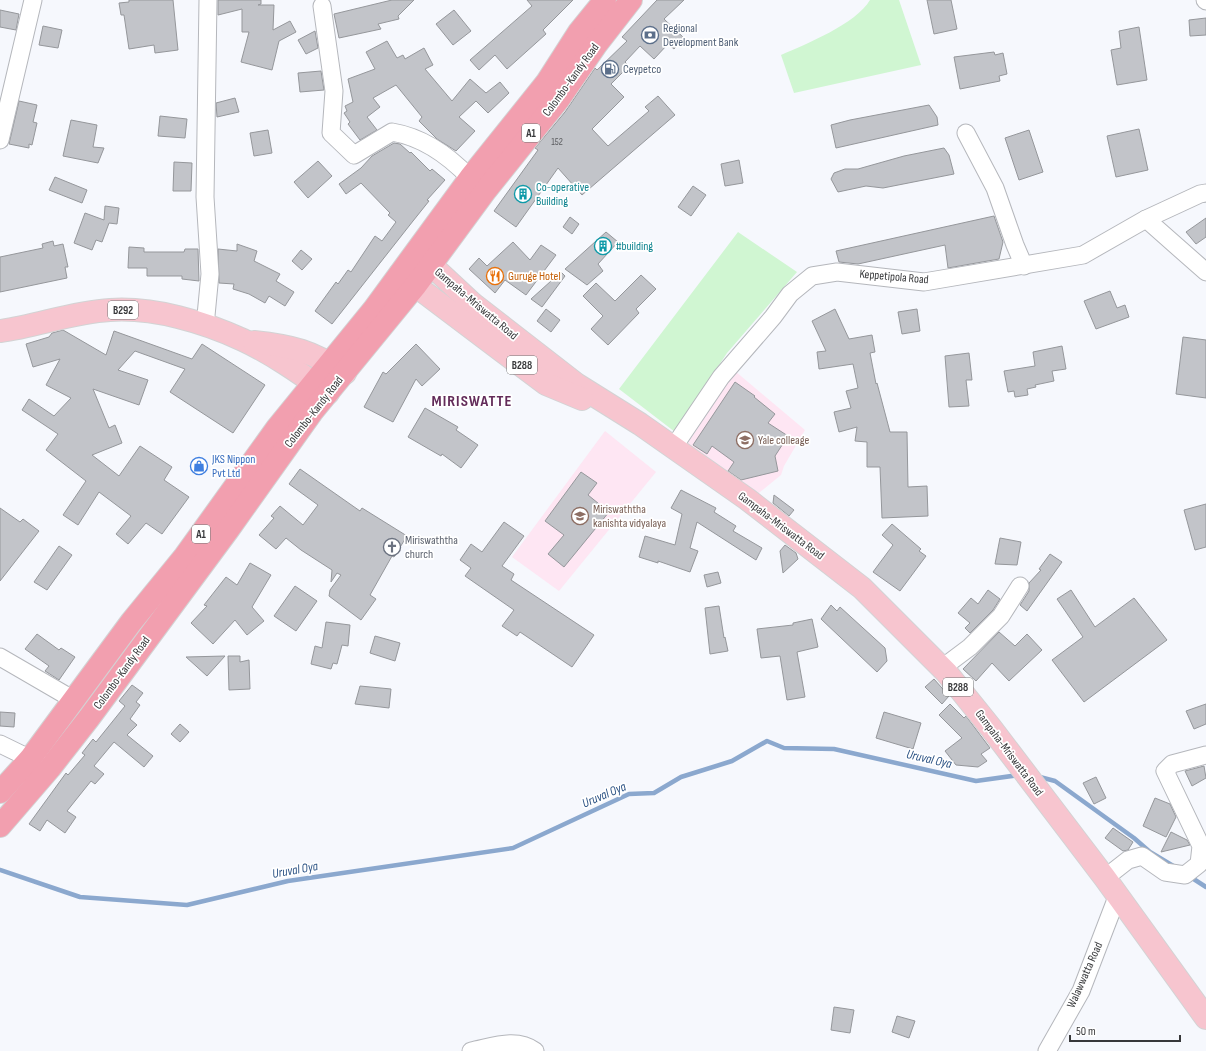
<svg xmlns="http://www.w3.org/2000/svg" width="1206" height="1051" font-family="'Sofia Sans Condensed',sans-serif">
<style>
.education{fill:#fee6f3}
.green{fill:#d0f6d2}
.lines{fill:none;stroke-linecap:round;stroke-linejoin:round}
.stream{stroke:#8ba8ce;stroke-width:4.5}
.building{fill:#c2c4c9;stroke:#95979b}
.minor-casing{stroke:#b5b7bc;stroke-width:19}
.major-casing{stroke:#d3d3d4;stroke-width:24}
.highway-casing{stroke:#d3d3d4;stroke-width:24}
.minor{stroke:#fff;stroke-width:17}
.major{stroke:#f7c5cf;stroke-width:22}
.highway{stroke:#f29faf;stroke-width:22}
.labels{text-anchor:middle;dominant-baseline:central;stroke-width:3.5;stroke-linejoin:round;paint-order:stroke}
.number-label{font-size:10px;fill:#5a5b5e}
.shield{fill:#fff;stroke:#737475;stroke-width:1}
.shield-label{font-size:11px;font-weight:bold;fill:#37383a}
.service-label{font-size:12px;fill:#4e5e75;stroke:#fff;text-anchor:start}
.street-label{font-size:12px;fill:#37383a;stroke:#fff}
.culture-label{font-size:12px;fill:#0d838f;stroke:#fff;text-anchor:start}
.food-label{font-size:12px;fill:#c56008;stroke:#fff;text-anchor:start}
.education-label{font-size:12px;fill:#785e54;stroke:#fff;text-anchor:start}
.shop-label{font-size:12px;fill:#366cbe;stroke:#fff;text-anchor:start}
.worship-label{font-size:12px;fill:#5b616d;stroke:#fff;text-anchor:start}
.water-label{font-size:13px;font-style:italic;fill:#2b5284;stroke:#fff}
.district-label{font-size:16px;font-weight:bold;letter-spacing:1px;fill:#632c5a;stroke:#fff}
</style>
<rect width="100%" height="100%" fill="#f6f8fd"/>
<g class="education">
<polygon points="735,371 805,430 784,466 781,475 754,497 684,449"/>
<polygon points="605,431 656,472 559,591 512,557"/>
</g>
<g class="green">
<path d="M 870,0 L 899,0 L 921,65 L 794,93 L 781,55 C 806,44 856,24 870,0 Z"/>
<polygon points="738,232 797,272 727,353 675,432 619,389"/>
</g>
<g class="lines">
<g class="stream">
<polyline points="1036,776 1055,781 1134,838 1150,852 1175,867"/>
<polyline points="0,870 80,897 187,905 288,881 513,848 629,794 654,793 681,777 732,761 767,741 784,748 834,749 976,781 1019,775"/>
<polyline points="1189,876 1206,887"/>
</g>
</g>
<g class="building">
<polygon points="129,0 173,0 178,50 155,53 154,45 129,49 124,15 121,15 119,3 129,2"/>
<polygon points="218,0 261,0 261,4 258,5 274,5 273,30 290,21 296,32 279,41 272,70 241,62 249,32 242,32 242,9 218,15"/>
<polygon points="392,0 414,0 398,16 399,19 378,24 381,29 339,38 334,14"/>
<polygon points="527,0 573,0 543,30 546,34 507,69 495,55 479,70 470,60 532,6"/>
<polygon points="657,0 684,0 664,19 684,38 674,49 668,44 654,59 640,46 625,62 629,66 611,84 624,97 592,129 608,146 649,111 645,107 658,96 675,115 582,195 558,168 516,227 494,211 538,150 535,148 565,112 595,68 597,70 627,41 622,37"/>
<polygon points="927,0 951,0 957,29 934,34"/>
<polygon points="0,10 19,14 16,30 0,27"/>
<polygon points="454,10 471,31 453,45 436,24"/>
<polygon points="1206,18 1206,35 1190,36 1189,20"/>
<polygon points="43,26 62,30 58,48 39,45"/>
<polygon points="1139,27 1147,80 1117,85 1111,50 1121,48 1119,31"/>
<polygon points="315,31 318,48 306,54 298,40"/>
<polygon points="387,41 397,58 403,55 405,59 424,48 433,65 425,69 452,101 470,79 486,93 500,82 509,93 488,113 476,101 459,117 475,131 456,151 437,139 419,121 422,117 396,85 373,98 380,107 367,117 377,130 360,140 348,124 350,122 344,113 347,111 345,106 353,102 348,79 375,69 366,52"/>
<polygon points="994,52 995,55 1003,53 1007,74 999,76 1000,81 960,89 954,57"/>
<polygon points="321,71 324,90 300,92 298,73"/>
<polygon points="235,98 239,112 217,117 216,103"/>
<polygon points="19,101 37,105 33,122 37,123 32,145 29,144 29,148 9,144"/>
<polygon points="929,105 937,117 938,125 836,148 831,125 850,120"/>
<polygon points="160,116 187,119 185,138 158,136"/>
<polygon points="71,120 97,125 93,147 104,148 98,163 63,156"/>
<polygon points="1139,129 1148,170 1116,177 1107,136"/>
<polygon points="268,130 272,153 254,156 250,133"/>
<polygon points="1029,130 1043,172 1019,180 1005,138"/>
<polygon points="394,143 400,144 410,153 411,152 430,171 432,169 445,180 427,200 429,201 413,221 332,324 315,311 336,282 338,284 348,270 351,272 375,236 382,241 396,222 388,215 390,213 361,183 346,194 339,184 361,168 372,156"/>
<polygon points="944,148 949,155 954,174 883,188 866,186 838,192 831,179 834,173 845,169 858,169 904,156"/>
<polygon points="739,160 743,183 725,186 721,164"/>
<polygon points="318,161 332,176 308,198 294,182"/>
<polygon points="174,162 192,163 191,191 173,191"/>
<polygon points="55,177 87,190 82,203 49,190"/>
<polygon points="693,186 706,195 691,216 678,207"/>
<polygon points="105,206 119,208 117,224 109,223 102,242 96,240 92,250 74,243 85,213 104,220"/>
<polygon points="994,216 1003,242 999,259 948,268 945,245 858,264 839,262 836,251"/>
<polygon points="570,217 579,224 572,234 563,227"/>
<polygon points="1206,218 1206,237 1196,244 1186,232"/>
<polygon points="606,232 618,242 598,264 603,271 587,285 565,269"/>
<polygon points="53,241 54,246 63,244 68,267 65,267 67,278 0,292 0,257 43,248 42,244"/>
<polygon points="513,242 530,260 541,245 556,255 526,295 505,280 495,293 469,269 479,258 487,266"/>
<polygon points="237,244 257,251 254,261 280,274 276,281 294,292 285,306 269,296 265,303 249,294 233,289 234,284 219,283 218,249 237,251"/>
<polygon points="129,247 144,248 144,252 184,252 185,249 198,249 199,281 182,279 182,276 147,276 147,268 128,268"/>
<polygon points="301,250 312,259 302,270 292,261"/>
<polygon points="561,272 565,276 542,307 531,299"/>
<polygon points="641,275 656,289 636,309 639,313 608,345 591,329 603,316 583,296 596,283 615,301"/>
<polygon points="1110,291 1117,308 1125,305 1129,317 1096,329 1084,301"/>
<polygon points="546,309 560,320 551,332 537,321"/>
<polygon points="835,309 849,339 872,335 875,352 870,353 876,384 877,383 890,432 907,432 908,487 927,486 928,516 882,518 880,467 867,467 867,442 855,441 857,427 839,432 834,412 851,408 846,391 858,388 853,364 819,369 817,352 826,351 812,321"/>
<polygon points="917,309 920,331 902,334 898,312"/>
<polygon points="63,330 106,355 114,331 192,359 202,344 265,385 233,433 170,392 185,369 135,351 118,370 148,380 139,405 93,389 109,428 115,425 122,443 92,455 119,476 140,446 172,467 164,480 189,497 162,534 146,523 128,544 116,534 131,516 99,492 78,525 63,515 86,481 46,450 58,434 22,410 29,399 54,416 71,398 46,385 60,359 33,367 26,344 49,337 52,333"/>
<polygon points="1183,337 1206,340 1206,398 1176,394"/>
<polygon points="416,344 440,369 422,386 416,379 393,422 364,407 383,372 386,374"/>
<polygon points="1062,346 1066,369 1052,371 1054,381 1035,385 1036,387 1027,389 1028,395 1015,397 1014,391 1008,392 1004,371 1035,366 1033,352"/>
<polygon points="969,353 972,380 966,380 969,406 949,407 945,356"/>
<polygon points="735,382 755,396 754,397 775,414 768,423 788,436 775,456 778,471 741,480 728,471 734,462 712,446 707,454 693,445"/>
<polygon points="425,408 458,427 456,430 478,445 461,468 442,454 441,456 408,437"/>
<polygon points="300,469 360,511 362,508 407,536 394,557 392,556 370,595 376,599 361,620 329,596 330,590 341,575 337,573 331,582 332,570 301,550 286,538 276,549 259,535 274,518 271,516 280,506 303,525 318,505 289,484"/>
<polygon points="581,472 597,483 588,495 609,512 564,567 548,554 564,535 545,521"/>
<polygon points="681,490 716,508 714,512 736,526 733,531 762,548 756,560 697,522 690,548 698,551 690,572 658,561 658,563 639,557 645,536 675,545 682,514 671,508"/>
<polygon points="774,495 794,510 789,516 773,503"/>
<polygon points="1206,504 1206,547 1195,550 1184,510"/>
<polygon points="0,508 20,522 23,519 39,531 0,581"/>
<polygon points="504,522 524,536 502,566 514,574 511,580 594,635 572,667 520,632 517,636 502,626 514,610 465,576 471,568 460,560 471,544 482,552"/>
<polygon points="892,524 921,549 919,551 926,556 900,591 873,572 893,545 882,535"/>
<polygon points="1000,538 1021,542 1017,565 995,564"/>
<polygon points="785,545 796,553 798,559 783,573 780,551"/>
<polygon points="59,546 72,555 47,590 34,582"/>
<polygon points="1050,554 1062,562 1027,611 1020,605 1029,591 1029,583 1041,570 1039,569"/>
<polygon points="250,563 271,575 252,607 264,621 247,635 235,620 213,644 191,623 207,606 204,605 226,577 237,585"/>
<polygon points="718,572 721,583 707,587 704,575"/>
<polygon points="295,586 317,601 296,631 274,616"/>
<polygon points="988,590 1000,599 993,610 970,633 965,628 970,623 958,613 971,598 978,604"/>
<polygon points="1071,590 1095,627 1134,598 1167,640 1084,702 1052,660 1083,637 1057,599"/>
<polygon points="831,605 837,611 840,607 885,648 887,661 877,672 821,619"/>
<polygon points="719,606 724,638 725,637 728,651 710,654 705,608"/>
<polygon points="812,619 818,647 797,652 805,697 787,700 780,656 761,658 757,629 793,625 793,623"/>
<polygon points="326,622 350,625 348,646 342,645 337,664 333,663 331,669 311,664 315,646 322,648"/>
<polygon points="999,632 1015,646 1027,634 1042,650 1009,681 992,663 976,681 963,669"/>
<polygon points="37,634 59,650 61,648 75,657 59,680 45,671 49,666 25,649"/>
<polygon points="375,636 400,643 395,661 370,653"/>
<polygon points="225,656 207,676 186,657"/>
<polygon points="228,656 240,656 240,662 249,660 250,689 229,690"/>
<polygon points="934,679 949,696 942,704 925,687"/>
<polygon points="132,685 143,693 136,702 140,705 130,719 137,725 127,735 153,756 144,767 114,742 94,766 104,774 95,784 91,781 67,811 76,817 65,833 47,820 40,831 29,824 66,773 68,775 85,755 82,753 93,739 96,742 125,706 119,701"/>
<polygon points="360,686 391,689 389,708 355,704"/>
<polygon points="950,704 964,718 966,716 990,748 981,754 987,761 978,767 956,765 945,751 962,738 939,715"/>
<polygon points="1206,704 1206,724 1194,729 1186,711"/>
<polygon points="0,712 15,713 14,727 0,726"/>
<polygon points="884,712 921,723 913,749 876,738"/>
<polygon points="180,724 189,732 180,742 171,734"/>
<polygon points="1204,766 1206,778 1192,786 1185,771"/>
<polygon points="1096,777 1106,798 1094,804 1083,783"/>
<polygon points="1155,798 1170,804 1176,817 1166,837 1143,826"/>
<polygon points="1113,828 1133,842 1128,850 1123,851 1105,838"/>
<polygon points="1171,832 1187,840 1190,845 1161,852"/>
<polygon points="834,1007 854,1010 850,1033 831,1030"/>
<polygon points="897,1016 915,1021 909,1038 892,1032"/>
</g>
<g class="lines">
<g class="minor-casing">
<g id="minor">
<polyline points="1205,0 1206,1"/>
<path d="M 322,6 L 334,91 L 331,133 L 354,155 L 392,132 C 422,137 449,156 470,178"/>
<polyline points="966,133 995,188 1015,245 1024,266"/>
<polyline points="0,140 33,0"/>
<polyline points="1146,219 1206,272"/>
<polyline points="205,326 210,274 205,197 208,0"/>
<polyline points="673,448 721,377 773,317 790,294 812,276 837,272 924,282 1083,255 1146,219 1200,194 1206,193"/>
<polyline points="0,657 74,700"/>
<polyline points="942,668 970,647 1001,616 1020,586"/>
<polyline points="0,744 41,764"/>
<polyline points="1105,878 1128,860 1142,856 1165,872 1185,875 1199,864 1201,846 1165,771 1172,764 1206,755"/>
<path d="M 471,1051 C 492,1047 516,1037 535,1051"/>
<polyline points="1047,1051 1081,991 1117,897"/>
</g>
</g>
<g class="major-casing">
<g id="major">
<polyline points="417,252 473,304 576,384 640,424 747,499 862,588 946,672 991,728 1105,878 1206,1018"/>
<polyline points="400,274 546,384 582,399"/>
<path d="M 0,331 C 37,326 73,312 110,310 C 154,307 204,322 243,340 C 273,354 301,374 328,393"/>
<path d="M 254,342 C 292,346 312,351 345,373"/>
</g>
</g>
<g class="highway-casing">
<g id="highway">
<polyline points="0,792 30,759 132,621 185,556 277,428 374,309 470,178 547,82 579,32 605,0"/>
<polyline points="0,826 50,768 89,718 228,530 312,412 416,285 486,190 559,99 596,45 631,0"/>
</g>
</g>
<use href="#minor" class="minor"/>
<use href="#major" class="major"/>
<use href="#highway" class="highway"/>
</g>
<defs>
<g id="bank-ring" transform="scale(0.9)"><circle r="9.5" fill="#fff" stroke="#5c6f8a" stroke-width="1.5"/><path d="M-6-4H6V4H-6ZM0-2.3a2.3 2.3 0 1 0 0 4.6a2.3 2.3 0 1 0 0-4.6Z" fill="#5c6f8a"/></g>
<g id="fuel-ring" transform="scale(0.9)"><circle r="9.5" fill="#fff" stroke="#5c6f8a" stroke-width="1.5"/><path d="M-5.5-6h7V0h2V4h1.3V-2.5L3-4.5l.8-.8L6-3V5H2.5V1h-1V6h-7ZM-4.2-4.7v3.2H.2V-4.7Z" fill="#5c6f8a"/></g>
<g id="building-ring" transform="scale(0.9)"><circle r="9.5" fill="#fff" stroke="#0f9aa8" stroke-width="1.5"/><path d="M-4-6H4V6H1V3H-1V6H-4ZM-2.5-4.3h1.7v1.8h-1.7ZM.8-4.3h1.7v1.8H.8ZM-2.5-1h1.7V.8h-1.7ZM.8-1h1.7V.8H.8Z" fill="#0f9aa8"/></g>
<g id="restaurant-ring" transform="scale(0.9)"><circle r="9.5" fill="#fff" stroke="#e8710a" stroke-width="1.5"/><path d="M-5-6h1v4h1v-4h1v4h1v-4h1v5L-1.5 .5V6h-2V.5L-5-1ZM5-6V6H3V1.5H1.5Q1.5-4 5-6Z" fill="#e8710a"/></g>
<g id="school-ring" transform="scale(0.9)"><circle r="9.5" fill="#fff" stroke="#8d6e63" stroke-width="1.5"/><path d="M0-5L7-2L0 1L-7-2ZM-4 1L0 2.5L4 1V4Q0 6-4 4Z" fill="#8d6e63"/></g>
<g id="shop-ring" transform="scale(0.9)"><circle r="9.5" fill="#fff" stroke="#3f7fe0" stroke-width="1.5"/><path d="M-5-2.5h2.3a2.7 3.5 0 0 1 5.4 0H5L5.5 6h-11ZM-1.5-2.5h3a1.5 2.3 0 0 0-3 0Z" fill="#3f7fe0"/></g>
<g id="church-ring" transform="scale(0.9)"><circle r="9.5" fill="#fff" stroke="#6b7280" stroke-width="1.5"/><path d="M-1.2-6h2.4v3.5h3.3v2.4h-3.3V6h-2.4V-.1h-3.3v-2.4h3.3Z" fill="#6b7280"/></g>
</defs>
<g fill-rule="evenodd">
<use href="#bank-ring" x="650" y="35"/>
<use href="#fuel-ring" x="610" y="69"/>
<use href="#building-ring" x="523" y="194"/>
<use href="#building-ring" x="603" y="246"/>
<use href="#restaurant-ring" x="495" y="276"/>
<use href="#school-ring" x="745" y="440"/>
<use href="#shop-ring" x="199" y="466"/>
<use href="#school-ring" x="580" y="516"/>
<use href="#church-ring" x="392" y="547"/>
</g>
<g class="labels">
<g class="number-label">
<text x="557" y="142">152</text>
</g>
<g class="shield">
<rect x="522" y="124" width="18" height="18" rx="3"/>
<rect x="108" y="301" width="30" height="18" rx="3"/>
<rect x="507" y="356" width="30" height="18" rx="3"/>
<rect x="192" y="525" width="18" height="18" rx="3"/>
<rect x="943" y="678" width="30" height="18" rx="3"/>
</g>
<g class="shield-label">
<text x="531" y="133">A1</text>
<text x="123" y="310">B292</text>
<text x="522" y="365">B288</text>
<text x="201" y="534">A1</text>
<text x="958" y="687">B288</text>
</g>
<g class="service-label">
<text x="663" y="28">Regional<tspan x="663" dy="14">Development Bank</tspan></text>
<text x="623" y="69">Ceypetco</text>
</g>
<g class="street-label">
<text transform="translate(571 80) rotate(-54)">Colombo-Kandy Road</text>
<text transform="translate(894 277) rotate(5)">Keppetipola Road</text>
<text transform="translate(476 304) rotate(40)">Gampaha-Mriswatta Road</text>
<text transform="translate(314 412) rotate(-52)">Colombo-Kandy Road</text>
<text transform="translate(781 526) rotate(37)">Gampaha-Mriswatta Road</text>
<text transform="translate(122 673) rotate(-54)">Colombo-Kandy Road</text>
<text transform="translate(1009 753) rotate(53)">Gampaha-Mriswatta Road</text>
<text transform="translate(1085 975) rotate(-66)">Walawwatta Road</text>
</g>
<g class="culture-label">
<text x="536" y="187">Co-operative<tspan x="536" dy="14">Building</tspan></text>
<text x="616" y="246">#building</text>
</g>
<g class="food-label">
<text x="508" y="276">Guruge Hotel</text>
</g>
<g class="education-label">
<text x="758" y="440">Yale colleage</text>
<text x="593" y="509">Miriswaththa<tspan x="593" dy="14">kanishta vidyalaya</tspan></text>
</g>
<g class="shop-label">
<text x="212" y="459">JKS Nippon<tspan x="212" dy="14">Pvt Ltd</tspan></text>
</g>
<g class="worship-label">
<text x="405" y="540">Miriswaththa<tspan x="405" dy="14">church</tspan></text>
</g>
<g class="water-label">
<text transform="translate(929 759) rotate(13)">Uruval Oya</text>
<text transform="translate(604 795) rotate(-23)">Uruval Oya</text>
<text transform="translate(295 870) rotate(-10)">Uruval Oya</text>
</g>
<g class="district-label">
<text x="472" y="401">MIRISWATTE</text>
</g>
</g>
<path d="M1070 1035v6h110v-6" fill="none" stroke="#37383a" stroke-width="2"/>
<text x="1076" y="1035" font-size="12" fill="#37383a" stroke="#ffffff" stroke-width="3" paint-order="stroke">50 m</text>
</svg>
